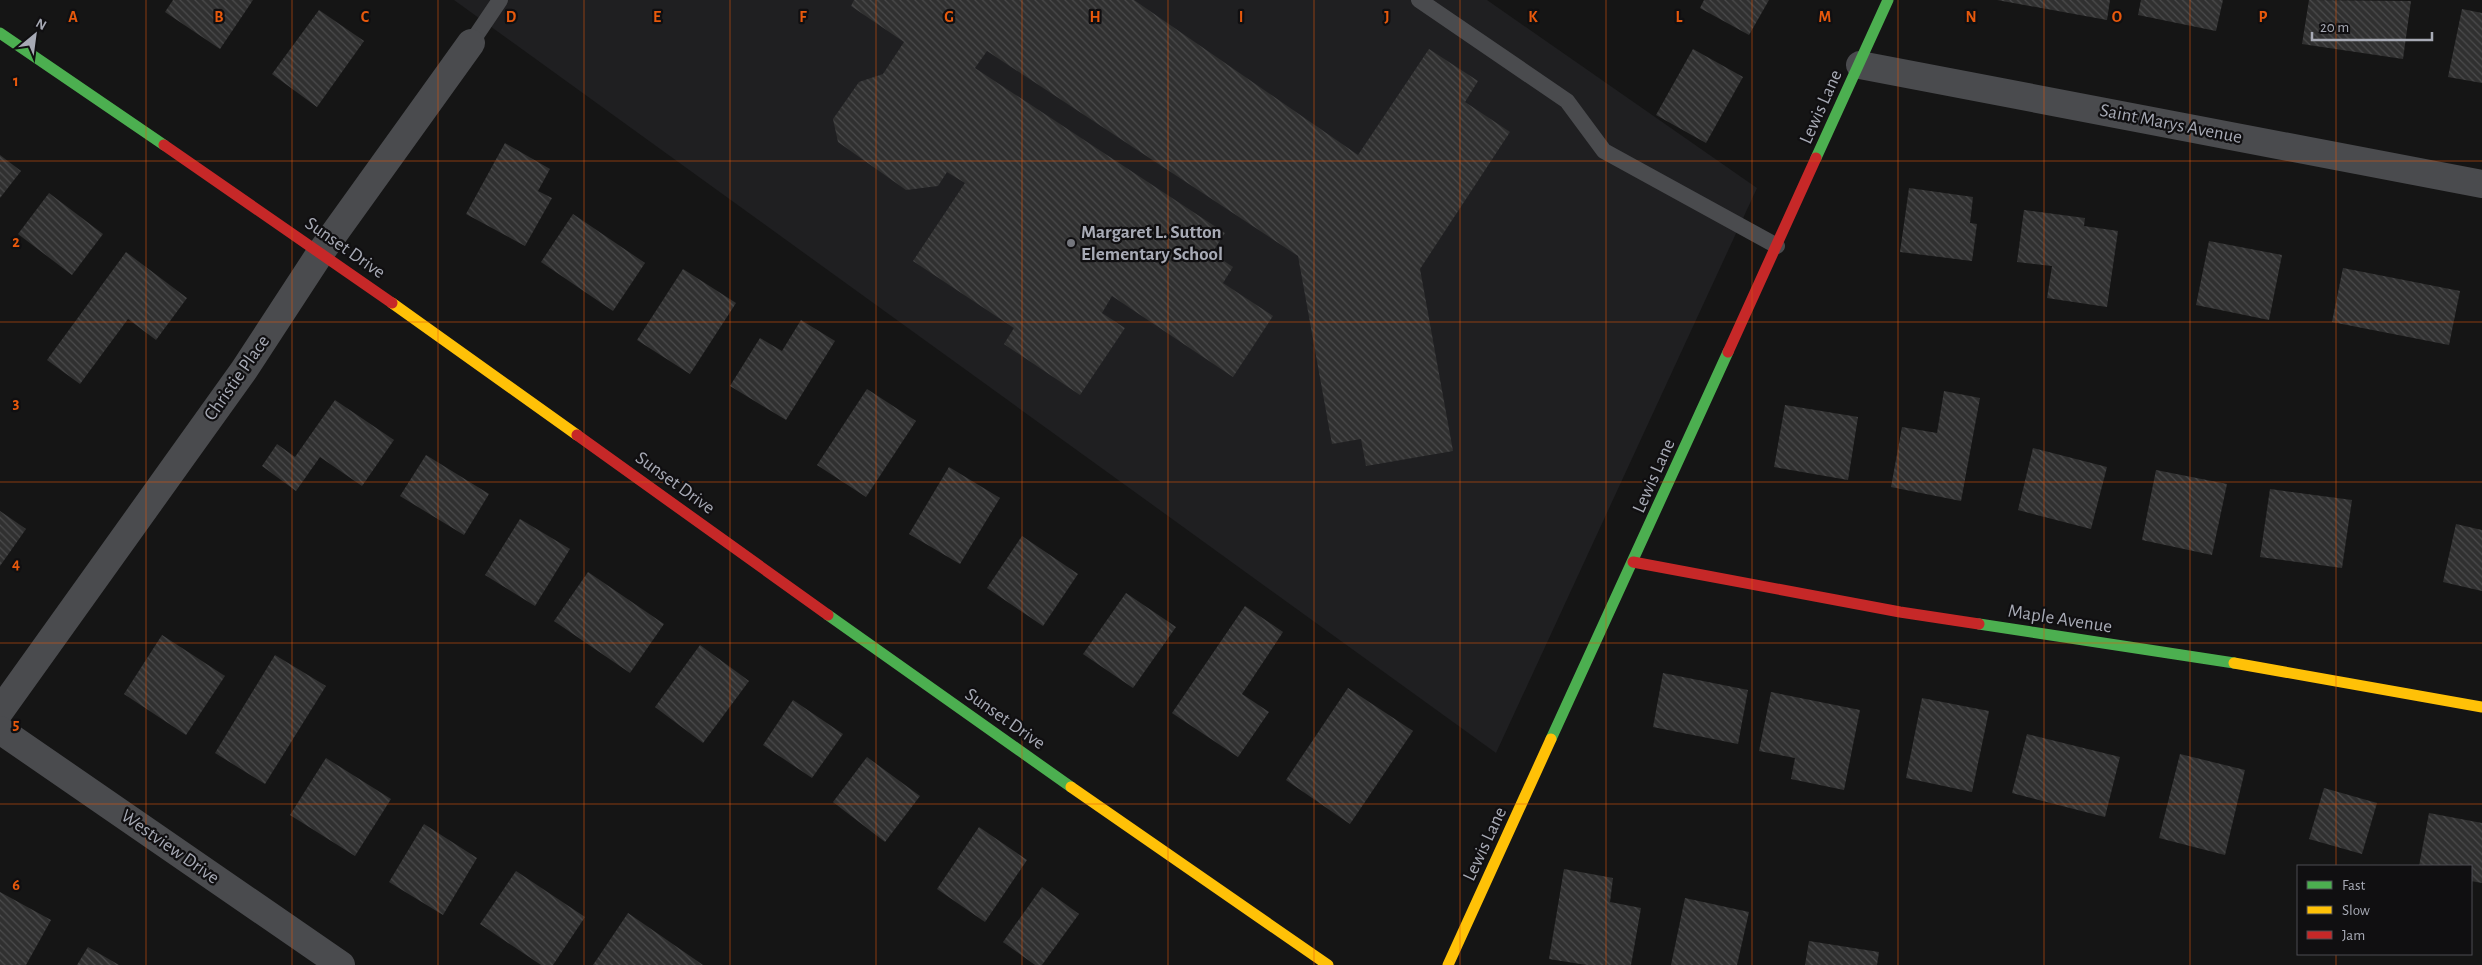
<svg xmlns="http://www.w3.org/2000/svg" width="2482" height="965" font-family="'Alegreya Sans',sans-serif">
<style>
.built{fill:#1f1f21}
.building{fill:url(#building-back-hatch)}
.lines{fill:none;stroke-linecap:round;stroke-linejoin:round}
.lane{stroke:#4a4b4e;stroke-width:16}
.street{stroke:#4a4b4e;stroke-width:28}
.fast{stroke:#4caf50;stroke-width:11}
.slow{stroke:#ffc107;stroke-width:11}
.jam{stroke:#c62828;stroke-width:11}
.grid{fill:none;stroke:#e8590c;stroke-width:1;stroke-opacity:0.55}
.poi-dot{fill:#74767d;stroke:#100f11;stroke-width:2}
.labels{text-anchor:middle;dominant-baseline:central;stroke-width:4.5;stroke-linejoin:round;paint-order:stroke}
.street-label{font-size:19px;fill:#a7aab5;stroke:#100f11}
.poi-label{font-size:19px;font-weight:bold;fill:#a7aab5;stroke:#100f11;text-anchor:start}
.grid-label{font-size:16px;text-anchor:middle;font-weight:bold;fill:#e8590c;stroke:#100f11;stroke-width:4.5;stroke-linejoin:round;paint-order:stroke}
</style>
<defs>
<pattern id="building-back-hatch" width="6" height="6" patternUnits="userSpaceOnUse" patternTransform="scale(1.25)"><rect width="6" height="6" fill="#303030"/><path d="M-1 5l2 2M0 0l6 6M5-1l2 2" fill="none" stroke="#4b4b4c"/></pattern>
</defs>
<rect width="100%" height="100%" fill="#151515"/>
<polygon class="built" points="454,0 1487,0 1757,188 1496,753"/>
<g class="building">
<polygon points="173,0 253,0 220,49 165,12"/>
<polygon points="854,0 1134,0 1358,155 1429,49 1478,81 1465,102 1510,132 1420,269 1453,451 1366,466 1361,439 1332,444 1298,256 987,51 975,68 1225,233 1212,253 1233,267 1223,283 1273,316 1233,377 1112,296 1102,313 1125,328 1080,395 1004,344 1014,328 913,261 965,183 947,172 938,186 906,190 838,142 833,119 859,82 883,74 904,42 851,6"/>
<polygon points="1704,0 1769,0 1749,35 1700,8"/>
<polygon points="1997,0 2110,0 2107,20"/>
<polygon points="2141,0 2223,0 2216,31 2138,15"/>
<polygon points="2309,0 2411,1 2403,59 2302,44"/>
<polygon points="2462,9 2482,13 2482,83 2448,77"/>
<polygon points="319,10 364,41 317,107 272,74"/>
<polygon points="1693,49 1743,77 1706,143 1656,115"/>
<polygon points="505,143 550,169 538,191 552,198 525,246 466,214"/>
<polygon points="0,155 21,171 0,198"/>
<polygon points="1909,188 1973,197 1970,223 1977,224 1972,261 1900,252"/>
<polygon points="49,193 103,234 72,275 18,234"/>
<polygon points="2024,210 2085,218 2084,226 2118,231 2107,307 2047,298 2052,266 2017,262"/>
<polygon points="573,214 645,263 613,311 541,262"/>
<polygon points="2209,241 2282,255 2269,320 2196,305"/>
<polygon points="126,252 187,298 156,340 128,319 80,384 47,360"/>
<polygon points="2343,268 2460,291 2449,345 2332,322"/>
<polygon points="683,269 736,303 690,374 637,340"/>
<polygon points="801,320 835,341 786,420 730,386 760,338 782,351"/>
<polygon points="867,389 916,421 866,497 817,465"/>
<polygon points="1944,391 1980,398 1961,501 1891,487 1902,427 1937,433"/>
<polygon points="335,400 394,440 362,486 320,457 296,491 262,466 277,444 295,457"/>
<polygon points="1785,405 1858,417 1848,480 1774,467"/>
<polygon points="2033,448 2107,467 2091,529 2018,510"/>
<polygon points="426,455 489,494 464,535 400,496"/>
<polygon points="949,467 1000,498 960,564 909,534"/>
<polygon points="2156,470 2227,484 2212,555 2142,540"/>
<polygon points="2270,489 2352,500 2342,568 2260,557"/>
<polygon points="0,511 26,529 0,566"/>
<polygon points="520,519 570,549 535,606 485,575"/>
<polygon points="2456,524 2482,530 2482,591 2443,582"/>
<polygon points="1022,536 1078,574 1043,626 987,588"/>
<polygon points="588,572 664,624 630,673 554,621"/>
<polygon points="1126,593 1176,627 1133,688 1083,654"/>
<polygon points="1245,606 1283,632 1242,694 1269,712 1238,757 1172,713"/>
<polygon points="162,635 225,676 186,735 124,694"/>
<polygon points="700,645 749,681 703,743 655,707"/>
<polygon points="275,655 326,686 265,784 215,753"/>
<polygon points="1663,673 1748,690 1738,744 1653,727"/>
<polygon points="1348,688 1413,731 1350,824 1286,780"/>
<polygon points="1771,692 1860,710 1844,790 1791,779 1795,758 1759,751"/>
<polygon points="1922,698 1989,711 1972,792 1906,778"/>
<polygon points="793,700 843,734 812,778 763,745"/>
<polygon points="2027,734 2120,757 2105,817 2012,793"/>
<polygon points="2180,754 2245,770 2225,855 2159,838"/>
<polygon points="867,757 920,796 885,842 833,802"/>
<polygon points="326,758 391,799 355,856 290,815"/>
<polygon points="2324,788 2377,803 2362,854 2309,839"/>
<polygon points="2429,813 2482,823 2482,883 2471,881 2471,866 2419,866"/>
<polygon points="424,824 477,858 443,915 389,882"/>
<polygon points="979,827 1027,860 985,922 937,889"/>
<polygon points="1564,869 1613,878 1610,902 1641,908 1631,965 1587,965 1549,959"/>
<polygon points="516,871 585,917 553,965 541,965 480,924"/>
<polygon points="1042,887 1079,914 1042,965 1035,965 1003,942"/>
<polygon points="0,892 51,920 26,965 0,965"/>
<polygon points="1685,898 1749,912 1737,965 1671,965"/>
<polygon points="628,913 703,965 593,965"/>
<polygon points="1809,941 1879,952 1877,965 1805,965"/>
<polygon points="88,947 119,965 77,965"/>
</g>
<g class="lines">
<g class="lane">
<polyline points="1419,0 1567,101 1604,151 1777,246"/>
<polyline points="471,43 500,0"/>
</g>
<g class="street">
<polyline points="1860,65 2482,184"/>
<polyline points="0,711 244,370 321,252 471,43"/>
<polyline points="0,730 341,965"/>
</g>
<g class="fast">
<polyline points="0,33 164,145"/>
<polyline points="1816,158 1888,0"/>
<polyline points="828,615 1071,787"/>
<polyline points="1979,624 2234,663"/>
<polyline points="1551,739 1728,352"/>
</g>
<g class="slow">
<polyline points="392,303 577,435"/>
<polyline points="2234,663 2482,707"/>
<polyline points="1071,787 1328,965"/>
<polyline points="1448,965 1551,739"/>
</g>
<g class="jam">
<polyline points="164,145 392,303"/>
<polyline points="1728,352 1816,158"/>
<polyline points="577,435 828,615"/>
<polyline points="1633,562 1900,612 1979,624"/>
</g>
</g>
<path class="grid" d="M 146,0 L 146,965M 292,0 L 292,965M 438,0 L 438,965M 584,0 L 584,965M 730,0 L 730,965M 876,0 L 876,965M 1022,0 L 1022,965M 1168,0 L 1168,965M 1314,0 L 1314,965M 1460,0 L 1460,965M 1606,0 L 1606,965M 1752,0 L 1752,965M 1898,0 L 1898,965M 2044,0 L 2044,965M 2190,0 L 2190,965M 2336,0 L 2336,866M 0,161 L 2482,161M 0,322 L 2482,322M 0,482 L 2482,482M 0,643 L 2482,643M 0,804 L 2482,804M 2336,954 L 2336,965"/>
<circle class="poi-dot" cx="1071" cy="243" r="5"/>
<g class="labels">
<g class="street-label">
<text transform="translate(1821 107) rotate(-66)">Lewis Lane</text>
<text transform="translate(2171 124) rotate(11)">Saint Marys Avenue</text>
<text transform="translate(345 248) rotate(35)">Sunset Drive</text>
<text transform="translate(237 378) rotate(-55)">Christie Place</text>
<text transform="translate(1654 476) rotate(-66)">Lewis Lane</text>
<text transform="translate(675 483) rotate(36)">Sunset Drive</text>
<text transform="translate(2060 619) rotate(9)">Maple Avenue</text>
<text transform="translate(1005 719) rotate(35)">Sunset Drive</text>
<text transform="translate(1485 844) rotate(-65)">Lewis Lane</text>
<text transform="translate(170 847) rotate(35)">Westview Drive</text>
</g>
<g class="poi-label">
<text x="1081" y="232">Margaret L. Sutton<tspan x="1081" dy="22">Elementary School</tspan></text>
</g>
</g>
<g class="grid-label">
<text x="73" y="22">A</text>
<text x="219" y="22">B</text>
<text x="365" y="22">C</text>
<text x="511" y="22">D</text>
<text x="657" y="22">E</text>
<text x="803" y="22">F</text>
<text x="949" y="22">G</text>
<text x="1095" y="22">H</text>
<text x="1241" y="22">I</text>
<text x="1387" y="22">J</text>
<text x="1533" y="22">K</text>
<text x="1679" y="22">L</text>
<text x="1825" y="22">M</text>
<text x="1971" y="22">N</text>
<text x="2117" y="22">O</text>
<text x="2263" y="22">P</text>
<text x="16" y="86">1</text>
<text x="16" y="247">2</text>
<text x="16" y="408">3</text>
<text x="16" y="569">4</text>
<text x="16" y="729">5</text>
<text x="16" y="890">6</text>
</g>
<rect x="2297" y="865" width="175" height="90" fill="#100f11" stroke="#4c4d53"/>
<rect x="2307" y="881" width="25" height="8" fill="#4caf50" stroke="#4c4d53"/>
<text x="2342" y="890" font-size="15" fill="#a7aab5">Fast</text>
<rect x="2307" y="906" width="25" height="8" fill="#ffc107" stroke="#4c4d53"/>
<text x="2342" y="915" font-size="15" fill="#a7aab5">Slow</text>
<rect x="2307" y="931" width="25" height="8" fill="#c62828" stroke="#4c4d53"/>
<text x="2342" y="940" font-size="15" fill="#a7aab5">Jam</text>
<g transform="translate(35 35) rotate(29)" stroke="#100f11" stroke-width="4" paint-order="stroke">
<path d="M0-4L9 19L0 12L-9 19Z" fill="#a7aab5"/>
<text y="-8" font-size="14" font-weight="bold" text-anchor="middle" fill="#a7aab5">N</text>
</g>
<path d="M2312 32v8h120v-8" fill="none" stroke="#a7aab5" stroke-width="2.5"/>
<text x="2320" y="32" font-size="15" fill="#a7aab5" stroke="#100f11" stroke-width="4" paint-order="stroke">20 m</text>
</svg>
